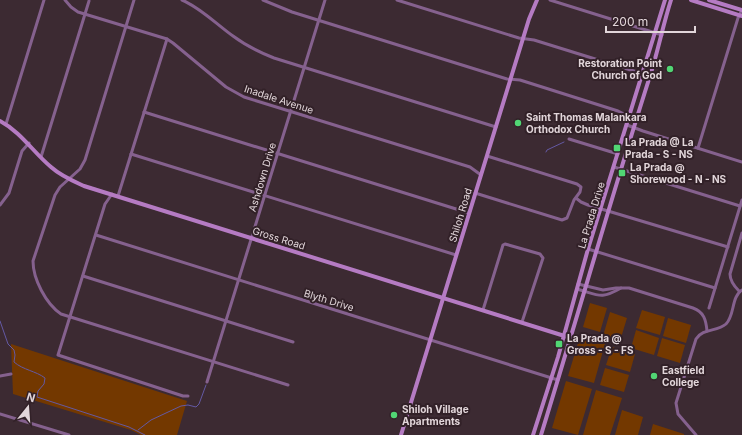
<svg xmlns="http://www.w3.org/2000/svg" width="742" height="435" font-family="Inter,sans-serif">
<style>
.green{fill:#733800}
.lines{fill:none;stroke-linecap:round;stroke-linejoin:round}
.stream{stroke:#6459a4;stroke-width:1}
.street{stroke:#85618e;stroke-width:3}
.secondary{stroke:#b57bc3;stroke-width:4}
.poi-dot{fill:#51d674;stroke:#322128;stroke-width:1.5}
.labels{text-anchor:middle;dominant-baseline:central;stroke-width:4;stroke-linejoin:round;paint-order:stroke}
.poi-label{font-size:10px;font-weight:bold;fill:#e2d6da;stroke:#322128;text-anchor:start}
.street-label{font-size:10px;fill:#e2d6da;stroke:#322128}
</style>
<rect width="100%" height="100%" fill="#3c2a32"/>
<g class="green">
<polygon points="590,303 607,308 600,332 583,327"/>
<polygon points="642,310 665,317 660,335 636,328"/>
<polygon points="610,312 627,318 620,341 603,336"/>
<polygon points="668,318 691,325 686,343 663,336"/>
<polygon points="636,330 659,338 654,355 631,348"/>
<polygon points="581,333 606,340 594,383 568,376"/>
<polygon points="662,338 685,345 680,363 657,356"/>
<polygon points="11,344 187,401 177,435 141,435 131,430 13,394"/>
<polygon points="612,347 635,354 630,372 606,365"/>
<polygon points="605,368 629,375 624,392 600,385"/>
<polygon points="566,381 592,389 578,435 552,428"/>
<polygon points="596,390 622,398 610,435 583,435"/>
<polygon points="622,410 643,417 638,435 615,435"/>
<polygon points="653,424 684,434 684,435 650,435"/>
</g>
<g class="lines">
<g class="stream">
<polyline points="546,152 547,150 564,142"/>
<path d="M 0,321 L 8,344 L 14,350 L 15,355 L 14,362 C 23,370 36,371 45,378 L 44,384 L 38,391 L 37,397 L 129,427 L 145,435"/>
<polyline points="138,430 151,420 181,406 188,405 196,407 199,404 206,385"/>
</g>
<g class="street">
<polyline points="65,0 71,7 78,12 167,39 173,43 226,87 244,97 470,167 481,175"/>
<path d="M 134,0 L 85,160 L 80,169 L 60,187 L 55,195 L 33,261 C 33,279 46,304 61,314 L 288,385"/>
<path d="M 182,0 C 201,8 216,24 233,36 C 245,45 259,52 274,58 L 496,127"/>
<polyline points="263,0 292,12 507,79 520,80 618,111 636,120"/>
<polyline points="397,0 519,38 534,40 650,76"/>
<polyline points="550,0 662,35"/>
<polyline points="144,112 469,213"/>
<polyline points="6,124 44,0"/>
<polyline points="627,125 643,131 742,162"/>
<polyline points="569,139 618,154"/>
<polyline points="698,148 738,18 742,10"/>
<polyline points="131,154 456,255"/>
<polyline points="41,157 89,1"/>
<polyline points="614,167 740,206"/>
<polyline points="475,193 562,220 567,218 574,200 580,192 581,187 577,184 487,156"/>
<polyline points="112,194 105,204 58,355 183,396 188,396"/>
<polyline points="118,196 167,39"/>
<polyline points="576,198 581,202 588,205 728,247"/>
<polyline points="0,205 9,193 22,151 29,143"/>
<polyline points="96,235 558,380"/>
<polyline points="588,249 715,288"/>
<polyline points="83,276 293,342"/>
<path d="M 578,284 L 603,290 L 616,288 L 629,288 L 693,308 C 704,312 706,320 707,331"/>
<path d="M 577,289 C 599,295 600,300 621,288"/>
<path d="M 739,291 C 734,286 730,281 730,274 L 742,233"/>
<polyline points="709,308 742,200"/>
<polyline points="483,310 503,245 505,244 540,254 543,258 522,322"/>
<polyline points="0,376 11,374"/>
<polyline points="207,382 325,0"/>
<polyline points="0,414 69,435"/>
<path d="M 696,435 L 678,414 L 676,403 L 696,339 C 703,328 717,332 726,324 C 735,315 731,297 742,290"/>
</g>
<g class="secondary">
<polyline points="691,0 742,16"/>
<polyline points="709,0 742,10"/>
<path d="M 0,121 C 21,132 33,152 51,167 C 61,176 73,181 84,186 L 571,338"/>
<polyline points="401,435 529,19 537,0"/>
<polyline points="533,435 558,357 588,249 665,0"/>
<path d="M 541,435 C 578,315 612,195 650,76 C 658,51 663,25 671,0"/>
</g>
</g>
<g class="poi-dot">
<circle cx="670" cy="69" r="4"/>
<circle cx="518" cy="123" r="4"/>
<rect x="613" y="144" width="8" height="8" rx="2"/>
<rect x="618" y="169" width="8" height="8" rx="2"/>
<rect x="555" y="340" width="8" height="8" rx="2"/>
<circle cx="654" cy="376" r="4"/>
<circle cx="394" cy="415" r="4"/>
</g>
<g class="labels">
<g class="poi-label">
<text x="662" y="63" text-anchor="end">Restoration Point<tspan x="662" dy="12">Church of God</tspan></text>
<text x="526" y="117">Saint Thomas Malankara<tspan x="526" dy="12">Orthodox Church</tspan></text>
<text x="625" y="142">La Prada @ La<tspan x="625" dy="12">Prada - S - NS</tspan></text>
<text x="630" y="167">La Prada @<tspan x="630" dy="12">Shorewood - N - NS</tspan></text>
<text x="567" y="338">La Prada @<tspan x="567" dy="12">Gross - S - FS</tspan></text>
<text x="662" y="370">Eastfield<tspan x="662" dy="12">College</tspan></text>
<text x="402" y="409">Shiloh Village<tspan x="402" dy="12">Apartments</tspan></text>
</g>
<g class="street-label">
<text transform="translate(279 99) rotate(18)">Inadale Avenue</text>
<text transform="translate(262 177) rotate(-73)">Ashdown Drive</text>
<text transform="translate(460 215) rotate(-73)">Shiloh Road</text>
<text transform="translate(591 215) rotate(-73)">La Prada Drive</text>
<text transform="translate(279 238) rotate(17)">Gross Road</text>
<text transform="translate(329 300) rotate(17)">Blyth Drive</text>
</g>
</g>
<g transform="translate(28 407) rotate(17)" stroke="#322128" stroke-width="3" paint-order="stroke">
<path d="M0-3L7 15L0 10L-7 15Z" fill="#e2d6da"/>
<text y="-6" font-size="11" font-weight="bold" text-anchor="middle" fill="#e2d6da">N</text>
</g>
<path d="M606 26v6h89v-6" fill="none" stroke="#e2d6da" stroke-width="2"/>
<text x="612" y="26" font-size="12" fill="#e2d6da" stroke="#322128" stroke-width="3" paint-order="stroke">200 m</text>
</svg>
